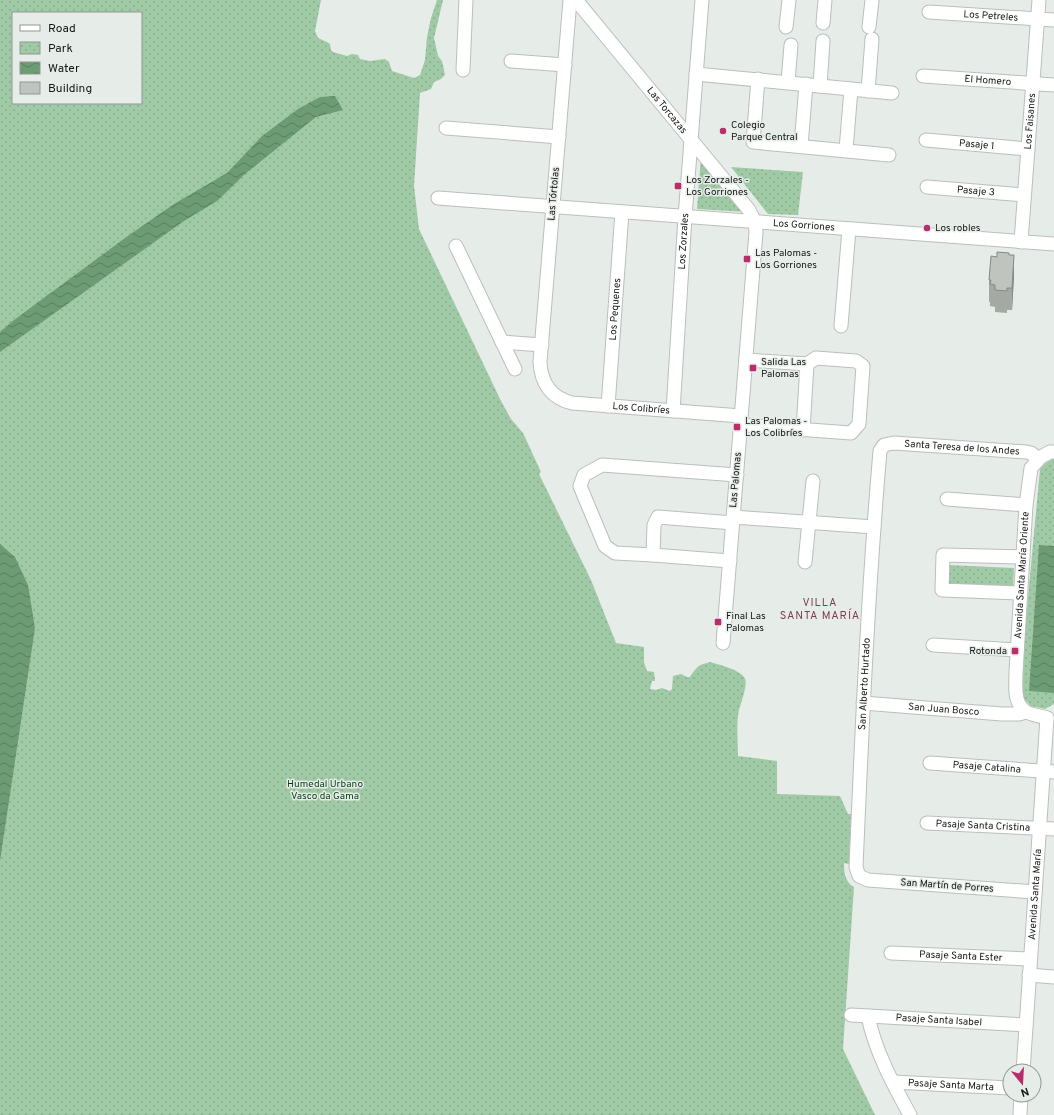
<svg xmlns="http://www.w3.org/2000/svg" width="1054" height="1115" font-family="Overpass,sans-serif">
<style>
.park{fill:url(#park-dots);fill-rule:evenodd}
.water{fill:url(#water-waves)}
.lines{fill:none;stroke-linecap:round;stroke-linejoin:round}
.minor-casing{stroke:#babfba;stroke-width:15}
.minor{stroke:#fff;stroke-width:13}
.wall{fill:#a4a9a4}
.shaded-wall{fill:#868986}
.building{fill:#bfc4bf;stroke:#868986}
.poi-dot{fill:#b72e6a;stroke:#e6ece7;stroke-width:1.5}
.labels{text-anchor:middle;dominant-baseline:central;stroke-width:3;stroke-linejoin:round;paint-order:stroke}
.street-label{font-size:10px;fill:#151715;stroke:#e6ece7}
.poi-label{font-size:10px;fill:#151715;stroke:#e6ece7;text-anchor:start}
.park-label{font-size:10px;fill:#023c15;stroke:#e6ece7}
.neighbourhood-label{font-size:11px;letter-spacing:1px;fill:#803b55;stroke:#e6ece7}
</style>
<defs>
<pattern id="park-dots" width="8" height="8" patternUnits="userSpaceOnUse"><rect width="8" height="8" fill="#a0caa6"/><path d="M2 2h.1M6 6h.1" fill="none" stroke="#89ad8e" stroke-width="1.8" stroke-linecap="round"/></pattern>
<pattern id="water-waves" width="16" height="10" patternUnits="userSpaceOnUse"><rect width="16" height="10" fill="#6d9c74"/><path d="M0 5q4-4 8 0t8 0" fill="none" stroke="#587e5e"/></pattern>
</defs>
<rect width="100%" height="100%" fill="#e6ece7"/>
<g class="park">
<path d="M 0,0 L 321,0 L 315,31 L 318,38 L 327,42 L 330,44 L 331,50 L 333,52 L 347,56 L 352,54 L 358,55 L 360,59 L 370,61 L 385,59 L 389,62 L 392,71 L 414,78 L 420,75 L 425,60 L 427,37 L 431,18 L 437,0 L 443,0 L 434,38 L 438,56 L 442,61 L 444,70 L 445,75 L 441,79 L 434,82 L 431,89 L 420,93 L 414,186 L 419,229 L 501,401 L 511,419 L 523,433 L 541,472 L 539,474 L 591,580 L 616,643 L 644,647 L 644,662 L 647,671 L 654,672 L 655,681 L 652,681 L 650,689 L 656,690 L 662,688 L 670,691 L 672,689 L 673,676 L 681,674 L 687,677 L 690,677 C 693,672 698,665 703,664 C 706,663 708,663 710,662 C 720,665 738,669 744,677 C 749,683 741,702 739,710 C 736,722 738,743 738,756 L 777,761 L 777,794 L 840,796 L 848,814 L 851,814 L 849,864 L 844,863 C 844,873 845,882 854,887 L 843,1049 L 875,1115 L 0,1115 ZM 13,13 L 141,13 L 141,103 L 13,103 Z"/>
<polygon points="701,156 747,212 697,209"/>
<polygon points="731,167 803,172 798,215 768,214"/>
<polygon points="1054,458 1054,704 1045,709 1031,706 1024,699 1020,683 1040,469 1046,463"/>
<polygon points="947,565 1014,568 1013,588 946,586"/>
</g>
<g class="water">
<polygon points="335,96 343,110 316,117 245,174 217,201 184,221 0,352 0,332 14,320 125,238 174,204 227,173 262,136 298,109 320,97"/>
<polygon points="0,544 15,557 28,585 35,628 0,861"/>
<polygon points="1039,545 1054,546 1054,693 1029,691"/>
</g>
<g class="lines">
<g class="minor-casing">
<g id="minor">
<path id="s1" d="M 570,0 L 540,362 C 541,384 552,398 572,403 L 741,416"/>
<path id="s2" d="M 576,0 L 749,210 L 755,222 L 756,232 L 723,643"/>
<path id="s3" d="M 929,12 L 1054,20"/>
<polyline points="823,23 825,0"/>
<polyline points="786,27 789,0"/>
<polyline points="869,27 872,0"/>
<polyline points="511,61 565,65"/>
<polyline points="463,70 466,0"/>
<polyline points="696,74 892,93"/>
<path id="s4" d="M 923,76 L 1054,85"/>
<polyline points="758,79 753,142 889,155"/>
<polyline points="788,82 791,45"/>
<polyline points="820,86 823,41"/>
<polyline points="868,91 872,39"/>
<polyline points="446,128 559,137"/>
<path id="s5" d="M 926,140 L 1028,149"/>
<polyline points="801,146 806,84"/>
<polyline points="846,150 851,89"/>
<path id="s6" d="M 927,187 L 1024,195"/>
<path id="s7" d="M 438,198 L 1054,244"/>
<path id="s8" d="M 1021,242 L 1039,0"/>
<polyline points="456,246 515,369"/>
<polyline points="841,326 849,229"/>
<polyline points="502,342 542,345"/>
<polyline points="746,360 807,364"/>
<path id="s9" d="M 608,406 L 622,212"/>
<path id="s10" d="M 673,411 L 685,217 L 702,0"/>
<polyline points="741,425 851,433 859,424 863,366 856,361 816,358 807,364"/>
<polyline points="803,430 807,364"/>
<polyline points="947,499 1026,505"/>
<polyline points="733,517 874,527"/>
<polyline points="653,555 654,525 658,517 733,523"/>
<polyline points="730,561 653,555 615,553 605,546 580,486 584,475 602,465 737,475"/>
<polyline points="805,562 813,481"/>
<polyline points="1020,593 942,590 943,555 1023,557"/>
<polyline points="933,645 1017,650"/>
<path id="s11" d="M 863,703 L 1002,714 L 1019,714 L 1026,712"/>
<path id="s12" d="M 1047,718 C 1041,716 1030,715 1025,711 C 1013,702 1016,685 1016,672 L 1026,505 L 1031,468 L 1041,457 L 1050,452 L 1054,452"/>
<path id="s13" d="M 930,763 L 1054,772"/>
<path id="s14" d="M 927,823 L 1054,829"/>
<path id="s15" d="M 1035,892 L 868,880 L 859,876 L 856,867 C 862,728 868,590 880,451 L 884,445 L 894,443 L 1026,452 L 1031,453 L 1038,459"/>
<path id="s16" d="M 891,953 L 1030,959"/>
<polyline points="1029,975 1054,977"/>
<path id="s17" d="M 851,1015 L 1026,1025"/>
<path d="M 868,1016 C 875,1051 893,1084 910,1115"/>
<path id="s18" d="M 1023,1071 L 1047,718"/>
<path id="s19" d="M 893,1082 L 1010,1088"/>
<polyline points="1020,1115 1021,1095"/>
</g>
</g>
<use href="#minor" class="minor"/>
</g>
<polygon class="wall" points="1009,255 1014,277 1012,310 1007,310 1007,313 995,312 995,307 990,306 990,302 989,302 989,280"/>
<polygon class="shaded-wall" points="1014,255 1014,277 1012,310 1012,288"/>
<polygon class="building" points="997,252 1009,253 1009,255 1014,255 1012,288 1007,288 1007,291 995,290 995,285 990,284 991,280 989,280 991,256 997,257"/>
<g class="poi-dot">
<circle cx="723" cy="131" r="4"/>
<rect x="674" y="182" width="8" height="8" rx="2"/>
<circle cx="927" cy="228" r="4"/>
<rect x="743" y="255" width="8" height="8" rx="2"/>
<rect x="749" y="364" width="8" height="8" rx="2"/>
<rect x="733" y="423" width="8" height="8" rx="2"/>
<rect x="714" y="618" width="8" height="8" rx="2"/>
<rect x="1011" y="647" width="8" height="8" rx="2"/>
</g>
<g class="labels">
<g class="street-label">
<text stroke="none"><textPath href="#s3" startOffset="62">Los Petreles</textPath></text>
<text stroke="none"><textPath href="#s4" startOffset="65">El Homero</textPath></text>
<text stroke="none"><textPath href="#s2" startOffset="143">Las Torcazas</textPath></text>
<text stroke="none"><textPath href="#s8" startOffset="121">Los Faisanes</textPath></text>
<text stroke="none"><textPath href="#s5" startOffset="51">Pasaje 1</textPath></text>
<text stroke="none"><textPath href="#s6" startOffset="49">Pasaje 3</textPath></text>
<text transform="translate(554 194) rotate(-85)">Las Tórtolas</text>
<text stroke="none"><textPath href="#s7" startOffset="367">Los Gorriones</textPath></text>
<text stroke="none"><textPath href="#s10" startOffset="170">Los Zorzales</textPath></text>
<text stroke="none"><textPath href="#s9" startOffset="97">Los Pequenes</textPath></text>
<text stroke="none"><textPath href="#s1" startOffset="489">Los Colibríes</textPath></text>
<text stroke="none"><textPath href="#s15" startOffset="689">Santa Teresa de los Andes</textPath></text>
<text transform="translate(736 480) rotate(-85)">Las Palomas</text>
<text stroke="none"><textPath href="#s12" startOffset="162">Avenida Santa María Oriente</textPath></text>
<text stroke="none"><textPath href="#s15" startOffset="370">San Alberto Hurtado</textPath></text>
<text stroke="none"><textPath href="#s11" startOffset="81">San Juan Bosco</textPath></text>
<text stroke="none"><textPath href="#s13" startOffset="57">Pasaje Catalina</textPath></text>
<text stroke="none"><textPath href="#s14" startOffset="56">Pasaje Santa Cristina</textPath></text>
<text transform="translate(947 886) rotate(4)">San Martín de Porres</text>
<text stroke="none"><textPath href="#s18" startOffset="177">Avenida Santa María</textPath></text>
<text stroke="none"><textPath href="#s16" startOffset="70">Pasaje Santa Ester</textPath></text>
<text stroke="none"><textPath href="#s17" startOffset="88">Pasaje Santa Isabel</textPath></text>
<text stroke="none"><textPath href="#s19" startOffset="58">Pasaje Santa Marta</textPath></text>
</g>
<g class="poi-label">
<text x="731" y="125">Colegio<tspan x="731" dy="12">Parque Central</tspan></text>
<text x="686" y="180">Los Zorzales -<tspan x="686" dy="12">Los Gorriones</tspan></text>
<text x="935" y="228">Los robles</text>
<text x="755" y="253">Las Palomas -<tspan x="755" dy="12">Los Gorriones</tspan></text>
<text x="761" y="362">Salida Las<tspan x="761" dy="12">Palomas</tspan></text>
<text x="745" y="421">Las Palomas -<tspan x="745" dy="12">Los Colibríes</tspan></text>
<text x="726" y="616">Final Las<tspan x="726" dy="12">Palomas</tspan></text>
<text x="1007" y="651" text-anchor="end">Rotonda</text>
</g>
<g class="park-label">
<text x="325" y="784">Humedal Urbano<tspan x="325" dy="12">Vasco da Gama</tspan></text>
</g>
<g class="neighbourhood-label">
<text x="820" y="603">VILLA<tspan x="820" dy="13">SANTA MARÍA</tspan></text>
</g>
</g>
<rect x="12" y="12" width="130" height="92" fill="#e6ece7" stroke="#929793"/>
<rect x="20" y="25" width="20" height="6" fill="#ffffff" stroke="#929793"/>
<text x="48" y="32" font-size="12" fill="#151715">Road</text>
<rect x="20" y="42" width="20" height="12" fill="url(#park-dots)" stroke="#929793"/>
<text x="48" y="52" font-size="12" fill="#151715">Park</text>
<rect x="20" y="62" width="20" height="12" fill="url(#water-waves)" stroke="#929793"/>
<text x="48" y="72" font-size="12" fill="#151715">Water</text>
<rect x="20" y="82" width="20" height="12" fill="#bfc4bf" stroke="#929793"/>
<text x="48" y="92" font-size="12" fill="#151715">Building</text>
<g transform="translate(1022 1083) rotate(162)"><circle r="19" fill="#e6ece7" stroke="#929793"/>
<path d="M0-3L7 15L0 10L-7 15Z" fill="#b72e6a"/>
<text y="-6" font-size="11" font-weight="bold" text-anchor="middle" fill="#151715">N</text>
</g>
</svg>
